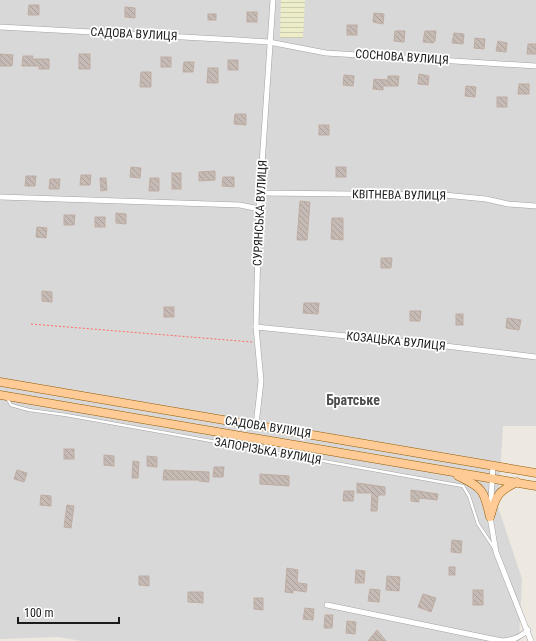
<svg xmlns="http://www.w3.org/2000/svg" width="536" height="641" font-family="'Roboto Condensed',sans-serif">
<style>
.residential{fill:#d9d8d8}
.farmland{fill:url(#farmland-rules)}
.building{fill:url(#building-back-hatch);stroke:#bfada3}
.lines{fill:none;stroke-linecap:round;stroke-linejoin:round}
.service-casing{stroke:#a2a2a2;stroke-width:3.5}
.minor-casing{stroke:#a2a2a2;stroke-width:6}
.primary-casing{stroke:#935a00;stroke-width:9}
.path{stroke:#fd6962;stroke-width:1;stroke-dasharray:2 2;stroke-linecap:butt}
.service{stroke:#fff;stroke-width:2.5}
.minor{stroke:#fff;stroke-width:5}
.primary{stroke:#feca95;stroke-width:8}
.labels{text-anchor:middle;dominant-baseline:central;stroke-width:3.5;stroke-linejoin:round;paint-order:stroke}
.street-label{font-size:12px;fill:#1b1b1b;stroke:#fff}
.quarter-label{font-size:14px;font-weight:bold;fill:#4e4e4e;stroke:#fff}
</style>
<defs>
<pattern id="farmland-rules" width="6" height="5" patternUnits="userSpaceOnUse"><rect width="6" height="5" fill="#ededca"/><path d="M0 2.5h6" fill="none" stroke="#cbcbad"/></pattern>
<pattern id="building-back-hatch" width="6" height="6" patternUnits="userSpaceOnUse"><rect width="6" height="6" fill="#c5bab4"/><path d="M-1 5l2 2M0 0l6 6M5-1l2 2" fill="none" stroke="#a99f9a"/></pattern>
</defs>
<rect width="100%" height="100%" fill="#ede8e0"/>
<polygon class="residential" points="0,0 536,0 536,426 503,426 498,507 522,579 519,641 82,641 58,637 0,639"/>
<polygon class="farmland" points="281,0 305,0 303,38 280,38"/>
<g class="building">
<polygon points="29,5 39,5 39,15 28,15"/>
<polygon points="125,7 135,8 135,18 125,17"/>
<rect x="247" y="12" width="10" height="10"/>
<polygon points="374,13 384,14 383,24 373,22"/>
<rect x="208" y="14" width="8" height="6"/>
<rect x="347" y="25" width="10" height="10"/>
<polygon points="395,31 405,31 404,42 394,41"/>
<polygon points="425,31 436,31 435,41 433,43 423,42"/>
<polygon points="454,33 464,34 463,44 452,43"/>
<polygon points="475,38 485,39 484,49 474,48"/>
<polygon points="498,41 507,43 506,52 496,51"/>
<polygon points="528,44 536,44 536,54 527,54"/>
<polygon points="0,54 13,55 12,66 0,66"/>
<rect x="79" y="54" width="11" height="15"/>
<polygon points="23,56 33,56 32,59 49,59 49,69 39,69 39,66 22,66"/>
<rect x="161" y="57" width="10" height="10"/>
<rect x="228" y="60" width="10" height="10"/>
<polygon points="184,62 194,62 193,72 183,72"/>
<polygon points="208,68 218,68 218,83 207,83"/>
<polygon points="141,72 151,72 151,87 140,87"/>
<polygon points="419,74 429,76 428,85 418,84"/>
<polygon points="344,75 354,76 353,86 343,85"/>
<polygon points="388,76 399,76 398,86 383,86 383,90 373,89 374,79 388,80"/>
<polygon points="519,84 529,84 529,94 518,94"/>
<polygon points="466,86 476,87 475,97 465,96"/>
<rect x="497" y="97" width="10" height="10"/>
<polygon points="235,114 246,114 246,125 234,124"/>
<rect x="319" y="125" width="10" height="10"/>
<polygon points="131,167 141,168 140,178 130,177"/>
<rect x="336" y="167" width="10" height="10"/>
<polygon points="215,171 215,180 199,181 199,172"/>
<rect x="172" y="173" width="9" height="16"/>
<polygon points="81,175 91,175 90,185 80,185"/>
<polygon points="26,176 36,176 35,186 25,186"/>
<polygon points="223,177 234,177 234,187 222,186"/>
<polygon points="100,178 106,178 107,190 101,191"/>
<polygon points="150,178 159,178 159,191 149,191"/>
<polygon points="50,179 60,179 59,189 49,189"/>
<polygon points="300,201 310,202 307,240 297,240"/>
<polygon points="116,213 126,214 126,224 116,223"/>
<polygon points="64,215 75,215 74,225 64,225"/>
<rect x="95" y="217" width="10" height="10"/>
<polygon points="332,218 343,218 343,240 331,239"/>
<polygon points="37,227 47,228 46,238 36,237"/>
<polygon points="381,258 392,258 391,268 381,268"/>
<polygon points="42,291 52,292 52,302 42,301"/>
<polygon points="304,303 319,303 318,314 303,313"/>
<rect x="164" y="307" width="10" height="10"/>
<polygon points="410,311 421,311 420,321 410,321"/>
<rect x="456" y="314" width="7" height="11"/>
<polygon points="507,318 521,320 519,330 506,328"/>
<rect x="64" y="449" width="10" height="10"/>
<polygon points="104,455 114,456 114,466 104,465"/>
<polygon points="147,456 157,457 157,467 147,466"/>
<polygon points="133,461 139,462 138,478 132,478"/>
<polygon points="214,467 224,467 223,477 213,477"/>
<polygon points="17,470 27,473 24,482 14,479"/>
<polygon points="164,470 209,472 209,482 199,481 199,480 163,480"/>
<polygon points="260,474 289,476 289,486 260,484"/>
<polygon points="357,483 385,487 385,495 378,495 377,511 371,511 372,493 357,493"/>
<polygon points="411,490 438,494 437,500 419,498 419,502 411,501"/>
<polygon points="344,491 354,491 353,501 343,501"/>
<polygon points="41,495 51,496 51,506 40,505"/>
<polygon points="67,505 74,506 71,528 64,527"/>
<polygon points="452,540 462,541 461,553 451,552"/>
<rect x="449" y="567" width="6" height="8"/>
<polygon points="287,568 298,570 297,580 298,583 307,584 306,592 293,590 293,593 285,592"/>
<polygon points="356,570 365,571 364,583 355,583"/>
<polygon points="139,576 149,576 149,586 139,585"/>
<polygon points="387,576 400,577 399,591 386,590"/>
<polygon points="370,589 380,590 379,602 368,601"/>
<rect x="473" y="590" width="10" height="15"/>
<polygon points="188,592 203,592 203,603 188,602"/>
<polygon points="423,594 436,598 431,612 418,607"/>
<polygon points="254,598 263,598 263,610 254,609"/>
<polygon points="305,608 314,609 313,620 303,619"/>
<polygon points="325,615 333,615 332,628 324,628"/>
<polygon points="347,621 356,622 355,634 346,633"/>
<polygon points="377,630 386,641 368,641"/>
</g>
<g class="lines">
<g class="service-casing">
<polyline id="service" points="7,398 11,405 29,410 66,415 463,486 469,496 478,524 494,548"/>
</g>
<g class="minor-casing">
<g id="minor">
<polyline points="0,27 238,40 269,42 326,53 536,66"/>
<polyline points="261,193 444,195 486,199 508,204 536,206"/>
<polyline points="0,197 240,205 259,209"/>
<polyline points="256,327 437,345 536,357"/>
<polyline points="256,425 261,381 256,327 259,209 273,0"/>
<polyline points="493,465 490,517 496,552 531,641"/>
<path d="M 327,605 L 502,641 C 513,640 519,638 528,630"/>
</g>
</g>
<g class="primary-casing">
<g id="primary">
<polyline points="0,382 536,473"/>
<polyline points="0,395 536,486"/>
<path d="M 458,476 C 483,488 484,490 490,517"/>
<path d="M 491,514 C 496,495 499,491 517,482"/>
</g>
</g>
<polyline class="path" points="31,324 252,342"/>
<use href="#service" class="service"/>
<use href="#minor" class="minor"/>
<use href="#primary" class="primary"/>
</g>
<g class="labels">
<g class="street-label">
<text transform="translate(134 34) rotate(3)">САДОВА ВУЛИЦЯ</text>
<text transform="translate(402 57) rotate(4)">СОСНОВА ВУЛИЦЯ</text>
<text transform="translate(399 195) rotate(1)">КВІТНЕВА ВУЛИЦЯ</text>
<text transform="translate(260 213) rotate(-87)">СУРЯНСЬКА ВУЛИЦЯ</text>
<text transform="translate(396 341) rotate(6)">КОЗАЦЬКА ВУЛИЦЯ</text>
<text transform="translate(268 427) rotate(9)">САДОВА ВУЛИЦЯ</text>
<text transform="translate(268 451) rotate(10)">ЗАПОРІЗЬКА ВУЛИЦЯ</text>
</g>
<g class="quarter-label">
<text x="353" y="400">Братське</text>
</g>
</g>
<path d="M18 617v6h101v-6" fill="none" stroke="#1b1b1b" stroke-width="2"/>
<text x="24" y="617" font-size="12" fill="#1b1b1b" stroke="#ffffff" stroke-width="3" paint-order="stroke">100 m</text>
</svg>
